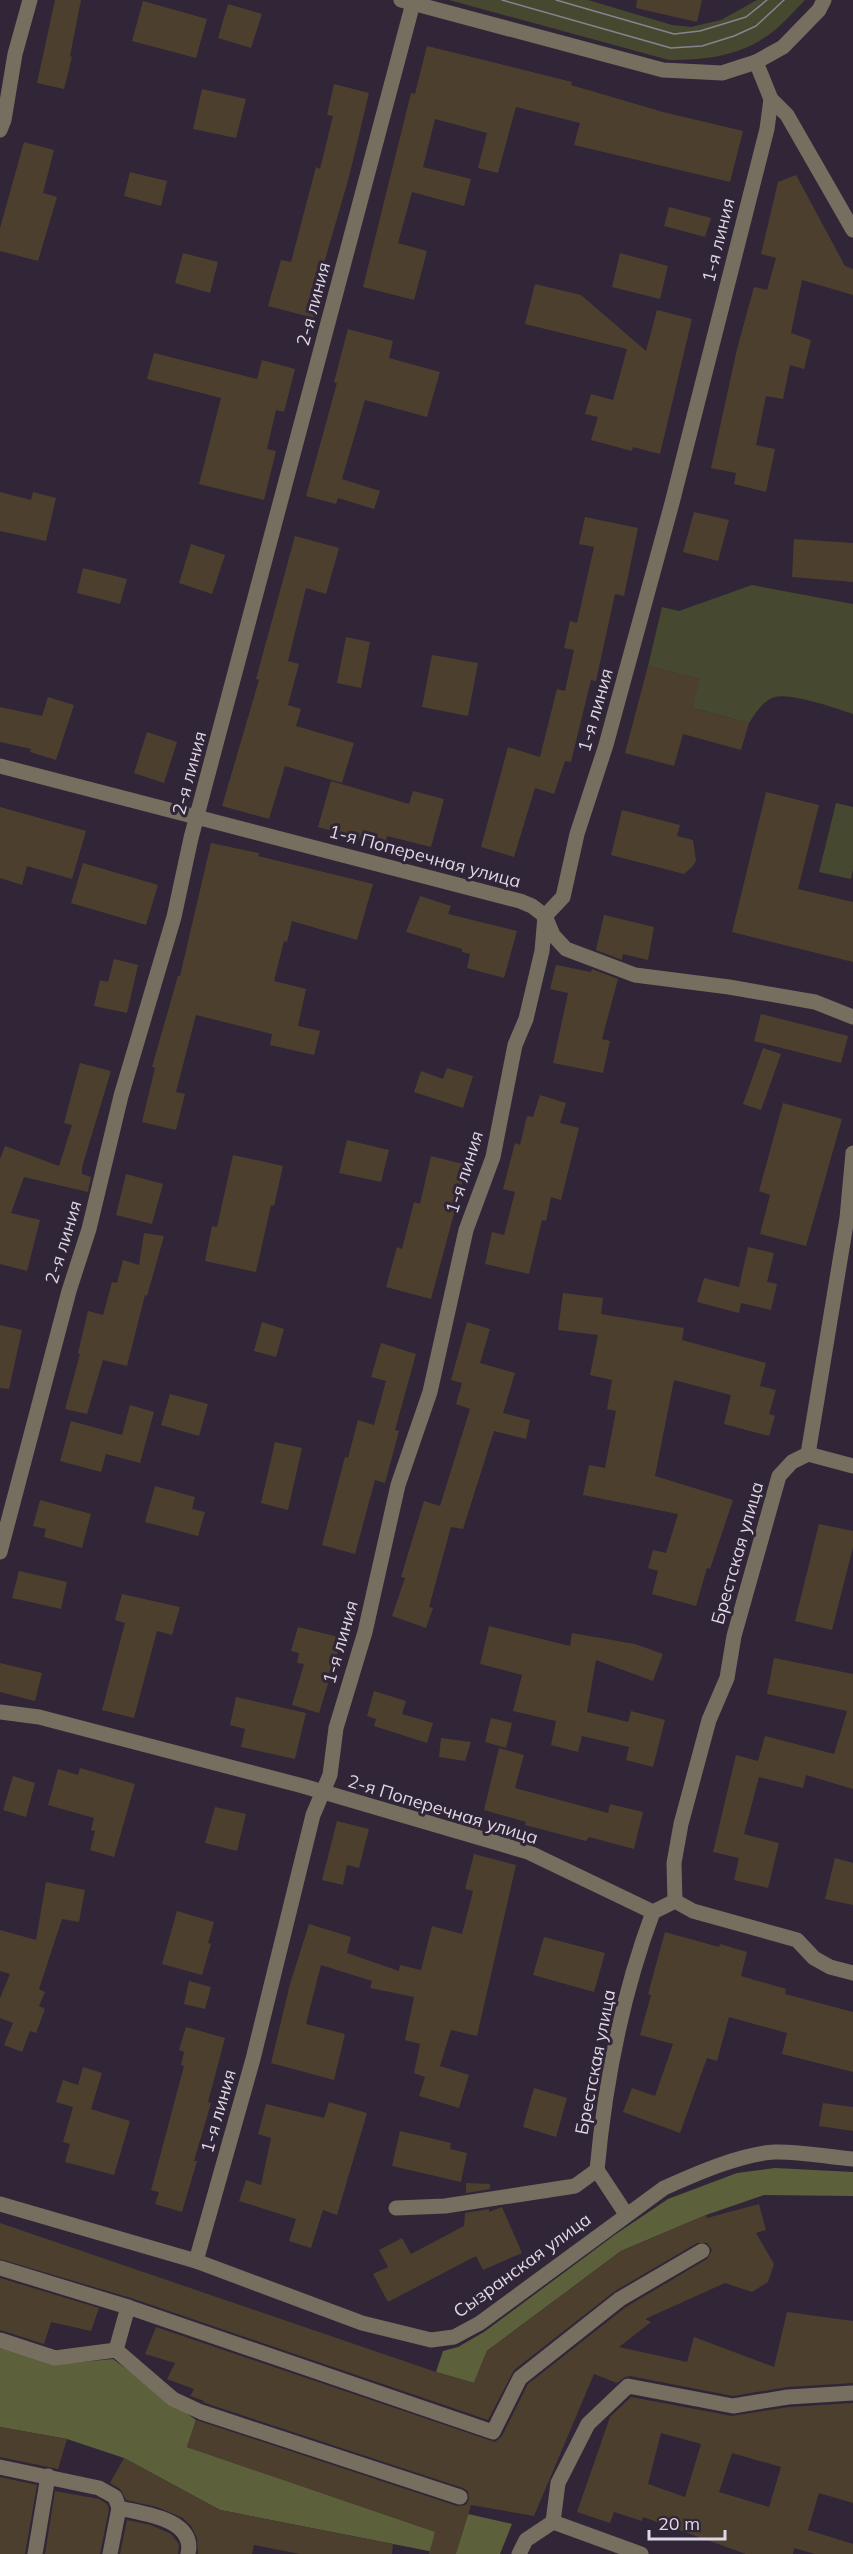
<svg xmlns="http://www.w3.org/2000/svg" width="853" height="2554" font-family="Mulish,sans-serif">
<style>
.green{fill:#46492f}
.forest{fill:#5c613b}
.building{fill:#4d3f2e;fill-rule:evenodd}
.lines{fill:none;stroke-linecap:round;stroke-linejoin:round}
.minor{stroke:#766f60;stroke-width:15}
.tram{stroke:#8b8291;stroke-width:1.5}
.labels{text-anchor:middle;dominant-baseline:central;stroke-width:6;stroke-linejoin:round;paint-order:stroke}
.street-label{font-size:18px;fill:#dfd8e4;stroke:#302638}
</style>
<rect width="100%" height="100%" fill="#302638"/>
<g class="green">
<path d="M 449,0 L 588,0 L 672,25 L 691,27 L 721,20 L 757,0 L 805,0 C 793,12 779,29 764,38 C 735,57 702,60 669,60 Z"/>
<path d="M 752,585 L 853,604 L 853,714 C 835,708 792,693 775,697 C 763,700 755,714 749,723 L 692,708 L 699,679 L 648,666 L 662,607 L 679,611 Z"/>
<polygon points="836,803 853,807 853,869 851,879 819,872"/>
</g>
<g class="forest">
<polygon points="775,2168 853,2172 853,2196 764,2195 706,2215 621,2251 487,2351 474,2383 436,2372 443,2351 458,2347 484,2332 616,2234 668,2199 737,2173"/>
<polygon points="0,2348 58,2364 113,2359 196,2420 187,2447 460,2540 468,2514 512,2524 500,2554 444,2554 220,2510 124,2458 67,2439 0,2427"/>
</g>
<g class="building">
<polygon points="55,0 81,0 70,56 72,57 64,89 37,83"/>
<polygon points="637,0 702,0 697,22 636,8"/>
<polygon points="143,1 207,19 196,58 132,41"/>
<polygon points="228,4 262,14 251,48 218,38"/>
<polygon points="427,46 572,82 571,85 663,112 743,131 730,182 574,145 580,123 516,107 498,173 478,168 487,133 435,119 423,167 471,179 464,206 412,192 398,243 427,251 414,300 363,287 411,93 415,94"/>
<polygon points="334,84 369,93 349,177 322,270 326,272 314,318 268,306 281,260 291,262 316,167 320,169 333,116 327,115"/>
<polygon points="202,89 246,99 236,138 193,129"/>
<polygon points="24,142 54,150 43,193 57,197 38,261 0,251 0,228"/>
<polygon points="130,172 167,181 161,206 124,196"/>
<polygon points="796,175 845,266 853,269 853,295 802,280 791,333 811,340 804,369 790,365 783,399 766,396 756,445 775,449 766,492 734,484 736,473 711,468 737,349 754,287 767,290 776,258 761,254 778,182"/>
<polygon points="669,207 711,218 705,237 664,226"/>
<polygon points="183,253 218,262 210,293 175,283"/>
<polygon points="620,253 668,266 660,299 612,287"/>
<polygon points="535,284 581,295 646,351 657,310 692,319 660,454 633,447 632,451 591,440 598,417 585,414 591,394 613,400 627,349 525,324"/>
<polygon points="348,329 393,341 389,358 440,372 427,417 365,400 342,479 380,491 374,509 338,498 336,504 306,496 337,383 334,382"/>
<polygon points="154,353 257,379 262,360 295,369 284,412 276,410 267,449 276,451 264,500 199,484 221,398 147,379"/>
<polygon points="0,492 31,500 33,492 56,498 46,541 0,531"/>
<polygon points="694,512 729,520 718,561 683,552"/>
<polygon points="585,517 638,528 624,596 615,594 596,681 591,680 571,762 565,761 554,794 535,788 514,857 481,847 508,747 540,757 557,689 565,691 574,650 564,648 570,621 577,623 594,547 579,544"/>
<polygon points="295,536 339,548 326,594 306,588 288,661 299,664 288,705 301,709 296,726 354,743 342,783 285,766 269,819 222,806 259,680 256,679"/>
<polygon points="794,539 853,543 853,582 792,577"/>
<polygon points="191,544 225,555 212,594 179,583"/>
<polygon points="83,568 127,579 120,604 77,593"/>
<polygon points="346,637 370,642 361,688 337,683"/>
<polygon points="432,655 478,663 468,716 422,707"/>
<polygon points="648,666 700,679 692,708 749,723 741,750 683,734 674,766 625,753"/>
<polygon points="48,697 74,705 56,760 30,752 31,749 0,742 0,707 42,716"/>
<polygon points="147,732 177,742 164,783 134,773"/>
<polygon points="331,781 409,804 413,791 444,799 431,847 387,836 385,845 318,827"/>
<polygon points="766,792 819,805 798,889 853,902 853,962 732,932"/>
<polygon points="0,807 86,831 72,879 27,866 22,885 0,878"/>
<polygon points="622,810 680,825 677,836 693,840 696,861 692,867 684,874 611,855"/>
<polygon points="211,843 259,853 258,856 373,884 357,940 292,921 287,942 284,941 274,981 306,989 298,1026 320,1031 314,1055 270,1045 272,1034 196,1015 176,1092 185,1094 176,1130 142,1122 155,1068 152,1067 178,976 180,976"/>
<polygon points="83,863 158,885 146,925 71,903"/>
<polygon points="420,896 451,906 448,914 517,931 504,978 467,968 470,954 462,952 462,949 406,932"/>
<polygon points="604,915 654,927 648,960 623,954 622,960 596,950"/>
<polygon points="114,959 138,965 127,1013 94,1006 100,980 108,982"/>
<polygon points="556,965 591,972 592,969 618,979 602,1039 610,1041 603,1073 553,1063 568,993 550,989"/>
<polygon points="761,1014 848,1036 841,1063 754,1041"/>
<polygon points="763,1048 781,1054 761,1110 743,1104"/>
<polygon points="80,1063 111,1071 82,1167 82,1174 91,1177 88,1192 24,1177 11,1213 40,1220 27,1271 0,1264 0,1159 5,1146 59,1166 72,1125 64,1123"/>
<polygon points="447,1068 473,1076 463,1108 414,1092 421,1071 443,1079"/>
<polygon points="540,1095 566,1103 560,1123 579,1128 561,1200 551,1197 546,1221 542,1220 529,1274 485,1264 492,1232 504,1235 515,1192 503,1189 515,1143 520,1145 527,1116 533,1117"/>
<polygon points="783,1103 842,1119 806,1246 760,1234 770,1195 759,1191"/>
<polygon points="347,1140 389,1150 381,1182 339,1173"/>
<polygon points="233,1155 283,1166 274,1206 271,1205 256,1272 205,1261 212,1226 217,1227"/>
<polygon points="431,1156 467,1165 431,1299 386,1287 397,1247 402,1249 414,1202 420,1204"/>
<polygon points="126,1174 163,1184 152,1224 116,1215"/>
<polygon points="144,1233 164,1236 147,1296 145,1295 127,1366 103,1360 87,1414 65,1409 80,1354 78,1353 88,1311 103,1315 112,1282 117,1283 123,1260 139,1265"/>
<polygon points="748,1247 774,1253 767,1282 777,1284 771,1310 741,1303 739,1313 697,1302 704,1278 739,1287"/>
<polygon points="563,1293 603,1298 601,1314 684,1328 682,1340 766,1363 760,1386 776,1390 769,1414 775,1416 769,1436 724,1424 731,1395 674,1380 655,1476 733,1500 710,1569 707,1568 696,1606 652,1594 658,1571 648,1568 653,1550 666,1553 678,1514 583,1495 589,1465 605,1468 616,1411 607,1409 612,1380 590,1375 598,1335 558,1330"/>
<polygon points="262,1322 284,1329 276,1357 254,1351"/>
<polygon points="467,1322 490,1329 480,1363 515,1373 503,1413 530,1420 526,1439 494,1431 463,1529 451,1527 429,1607 433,1608 426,1628 392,1616 405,1578 401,1577 424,1501 440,1506 470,1409 456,1404 462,1383 451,1380"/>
<polygon points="0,1325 22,1330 9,1389 0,1388"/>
<polygon points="381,1343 416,1354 395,1430 399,1431 385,1483 375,1480 355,1554 322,1545 345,1457 348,1458 358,1420 374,1425 386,1381 371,1377"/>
<polygon points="170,1394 208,1404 199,1436 161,1425"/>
<polygon points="130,1405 154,1412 140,1463 106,1454 101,1472 60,1461 71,1421 122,1435"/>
<polygon points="275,1442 302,1448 288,1510 261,1503"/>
<polygon points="155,1486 195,1497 192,1509 205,1512 198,1536 145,1522"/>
<polygon points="40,1500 91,1514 82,1548 44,1537 46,1529 33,1526"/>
<polygon points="819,1524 853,1531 853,1547 832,1630 795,1621"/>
<polygon points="19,1571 67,1582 61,1609 12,1598"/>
<polygon points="122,1594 180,1607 172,1635 157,1631 134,1718 102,1710 125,1623 115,1620"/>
<polygon points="489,1626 570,1646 572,1633 635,1644 663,1654 653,1681 596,1660 587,1712 628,1722 631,1711 665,1720 653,1767 626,1760 629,1747 582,1736 578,1752 551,1745 556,1721 513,1711 522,1675 480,1664"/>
<polygon points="298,1627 342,1638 319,1713 292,1705 304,1664 297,1663 299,1653 291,1651"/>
<polygon points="774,1658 853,1674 853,1789 806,1775 803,1788 759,1777 744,1834 779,1843 768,1888 734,1880 739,1858 713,1852 736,1755 758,1761 765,1736 834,1754 847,1711 767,1694"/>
<polygon points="0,1663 42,1673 35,1701 0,1692"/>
<polygon points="374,1691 406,1701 402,1714 433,1723 427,1743 374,1726 376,1719 367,1716"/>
<polygon points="236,1697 306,1713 295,1759 241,1747 245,1729 230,1725"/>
<polygon points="491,1718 512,1723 506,1748 485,1742"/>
<polygon points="441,1738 471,1742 465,1761 439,1757"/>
<polygon points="499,1748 524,1755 515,1788 608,1813 610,1804 643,1812 634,1849 589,1837 586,1841 525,1825 526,1822 484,1810"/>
<polygon points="80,1768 135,1784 114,1857 90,1850 95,1831 91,1830 94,1818 48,1805 58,1769 78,1775"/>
<polygon points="13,1776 35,1783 26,1817 3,1810"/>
<polygon points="215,1807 246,1814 237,1851 205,1843"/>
<polygon points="337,1821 369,1829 359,1868 347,1865 343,1885 322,1880"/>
<polygon points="474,1854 516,1865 477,2036 451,2030 440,2066 469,2075 459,2108 419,2096 425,2077 414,2073 420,2044 405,2040 414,1997 370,1988 372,1981 321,1965 306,2024 345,2034 334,2080 271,2063 290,1984 309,1924 351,1937 347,1953 399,1971 400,1965 421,1970 432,1926 462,1934 473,1891 465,1889"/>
<polygon points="835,1858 853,1863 853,1905 825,1899"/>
<polygon points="46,1882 85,1890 79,1922 62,1919 39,1989 45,1992 39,2006 45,2009 36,2033 30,2031 22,2052 4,2045 13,2023 0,2018 0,1998 10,1974 0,1971 0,1930 36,1940"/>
<polygon points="177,1911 214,1922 208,1943 211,1944 202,1975 162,1964"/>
<polygon points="665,1932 719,1947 720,1944 747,1952 741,1976 786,1989 785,1994 853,2012 853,2072 782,2054 787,2033 729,2017 717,2061 707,2058 680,2133 623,2112 632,2088 655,2096 673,2044 640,2035 651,1995 648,1994"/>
<polygon points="544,1937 605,1953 594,1992 533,1975"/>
<polygon points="189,1981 211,1987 205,2009 184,2004"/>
<polygon points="186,2027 225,2038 208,2102 211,2103 194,2161 197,2161 182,2212 155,2204 159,2192 151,2190 184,2066 181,2065 184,2052 179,2050"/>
<polygon points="83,2067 102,2073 91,2109 130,2121 114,2175 65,2162 70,2144 63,2142 73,2107 56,2102 63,2080 78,2085"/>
<polygon points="534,2088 567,2098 556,2137 523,2127"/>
<polygon points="329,2102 367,2113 337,2215 323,2210 311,2248 289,2241 296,2219 239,2201 246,2180 261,2185 271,2138 258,2134 266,2104 324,2118"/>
<polygon points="823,2103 853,2107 853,2131 819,2126"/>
<polygon points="400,2131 451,2143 450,2149 467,2153 461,2182 392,2166"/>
<polygon points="466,2183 490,2184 490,2189 466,2193"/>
<polygon points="759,2204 766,2230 756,2233 774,2264 768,2282 752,2292 725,2283 645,2319 651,2322 619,2347 687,2362 694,2337 774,2367 787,2312 853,2321 853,2383 787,2387 733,2396 630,2376 625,2377 617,2383 594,2374 534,2516 471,2505 456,2554 429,2554 435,2532 187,2447 196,2420 457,2506 466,2505 469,2499 468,2491 463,2488 205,2403 202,2400 190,2396 194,2389 167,2379 175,2363 145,2354 156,2327 495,2442 502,2436 528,2384 626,2307 707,2259 712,2250 707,2243 697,2243 615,2291 514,2370 488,2420 131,2298 0,2259 0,2223 436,2372 474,2383 487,2351 621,2251 706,2215 707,2218"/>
<polygon points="502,2207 522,2253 483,2270 476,2256 388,2302 373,2274 388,2267 379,2250 402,2238 411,2254 464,2226 465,2213 489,2209 489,2212"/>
<polygon points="0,2278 99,2308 91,2331 51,2322 44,2344 0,2330"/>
<path d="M 631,2397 L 732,2416 L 789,2407 L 853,2403 L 853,2503 L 819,2493 L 808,2530 L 853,2544 L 853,2554 L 815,2554 L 794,2548 L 793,2554 L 746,2554 L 643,2517 L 642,2521 L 614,2512 L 610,2523 L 577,2512 L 610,2417 ZM 661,2433 L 701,2444 L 685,2497 L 648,2484 ZM 732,2453 L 781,2467 L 769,2507 L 719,2492 Z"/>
<polygon points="0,2427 67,2439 58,2469 0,2457"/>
<polygon points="124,2458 220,2510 393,2544 392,2554 300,2554 254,2545 252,2554 198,2554 197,2538 191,2526 183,2518 157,2507 126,2500 120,2489 110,2483"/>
<polygon points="0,2477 37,2485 25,2554 0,2554"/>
<polygon points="55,2491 99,2499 107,2504 109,2509 100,2554 45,2554"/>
<polygon points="127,2520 151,2525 171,2534 179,2544 178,2554 120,2554"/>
</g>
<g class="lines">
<g class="minor">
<polyline points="401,0 663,70 722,73 756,62 783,47 819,10 824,0"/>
<polyline points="756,62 771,99 787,115 853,230"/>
<polyline points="0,130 4,120 15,54 30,0"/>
<polyline points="0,766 520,901 532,906 545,916 553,935 566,949 635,975 729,987 815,1002 853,1017"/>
<polyline points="808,1454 853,1466"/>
<polyline points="0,1552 69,1291 89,1229 121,1096 174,917 191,838 413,3"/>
<polyline points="0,1712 39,1717 303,1786 528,1852 653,1912 675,1901 693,1911 797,1940 814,1958 830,1967 853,1973"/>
<polyline points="675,1901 674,1863 681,1824 709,1720 727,1678 734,1636 779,1476 792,1462 808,1454 847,1218 853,1153"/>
<path d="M 0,2204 L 196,2261 L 362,2323 L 431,2340 L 454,2337 L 480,2323 L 664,2188 C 695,2174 741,2154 774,2152 C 800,2151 827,2157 853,2159"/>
<polyline points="396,2208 445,2206 575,2186 597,2170"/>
<path d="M 626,2214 L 597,2170 C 605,2083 622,1995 653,1912"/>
<polyline points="196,2261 253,2059 313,1815 330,1775 336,1728 365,1632 398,1485 430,1392 466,1230 493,1157 515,1045 526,1019 542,951 545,916 563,897 577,834 606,745 672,503 767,129 771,99"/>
<polyline points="0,2268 128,2307 116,2350 55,2358 0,2340"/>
<polyline points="128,2307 493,2432 520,2378 620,2299 702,2251"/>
<polyline points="116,2350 173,2399 201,2412 460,2497"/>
<path d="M 0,2467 L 99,2488 L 115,2497 L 119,2508 C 144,2514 196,2519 188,2554"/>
<polyline points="553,2522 641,2554"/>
<polyline points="35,2554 48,2476"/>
<polyline points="110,2554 119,2508"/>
<polyline points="519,2554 526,2540 553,2522 558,2483 588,2424 628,2386 733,2406 788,2397 853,2393"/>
</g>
<g class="tram">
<polyline points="502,0 671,48 702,46 734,36 756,26 784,0"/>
<polyline points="556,0 674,34 700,31 746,17 767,0"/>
</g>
</g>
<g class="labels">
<g class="street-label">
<text transform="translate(718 240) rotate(-76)">1-я линия</text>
<text transform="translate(313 304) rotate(-75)">2-я линия</text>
<text transform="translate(595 710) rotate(-74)">1-я линия</text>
<text transform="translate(189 773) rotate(-75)">2-я линия</text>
<text transform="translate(425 856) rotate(15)">1-я Поперечная улица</text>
<text transform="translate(464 1172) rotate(-72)">1-я линия</text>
<text transform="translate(63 1242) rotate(-73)">2-я линия</text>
<text transform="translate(737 1553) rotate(-74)">Брестская улица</text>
<text transform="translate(340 1642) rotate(-74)">1-я линия</text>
<text transform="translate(443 1809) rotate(17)">2-я Поперечная улица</text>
<text transform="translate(595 2062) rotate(-79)">Брестская улица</text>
<text transform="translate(218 2111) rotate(-74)">1-я линия</text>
<text transform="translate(522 2265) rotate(-36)">Сызранская улица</text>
</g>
</g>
<path d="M649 2530v9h76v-9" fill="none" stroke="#dfd8e4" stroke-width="3"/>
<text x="658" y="2530" font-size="18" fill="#dfd8e4" stroke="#302638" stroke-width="4.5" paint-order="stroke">20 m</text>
</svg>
